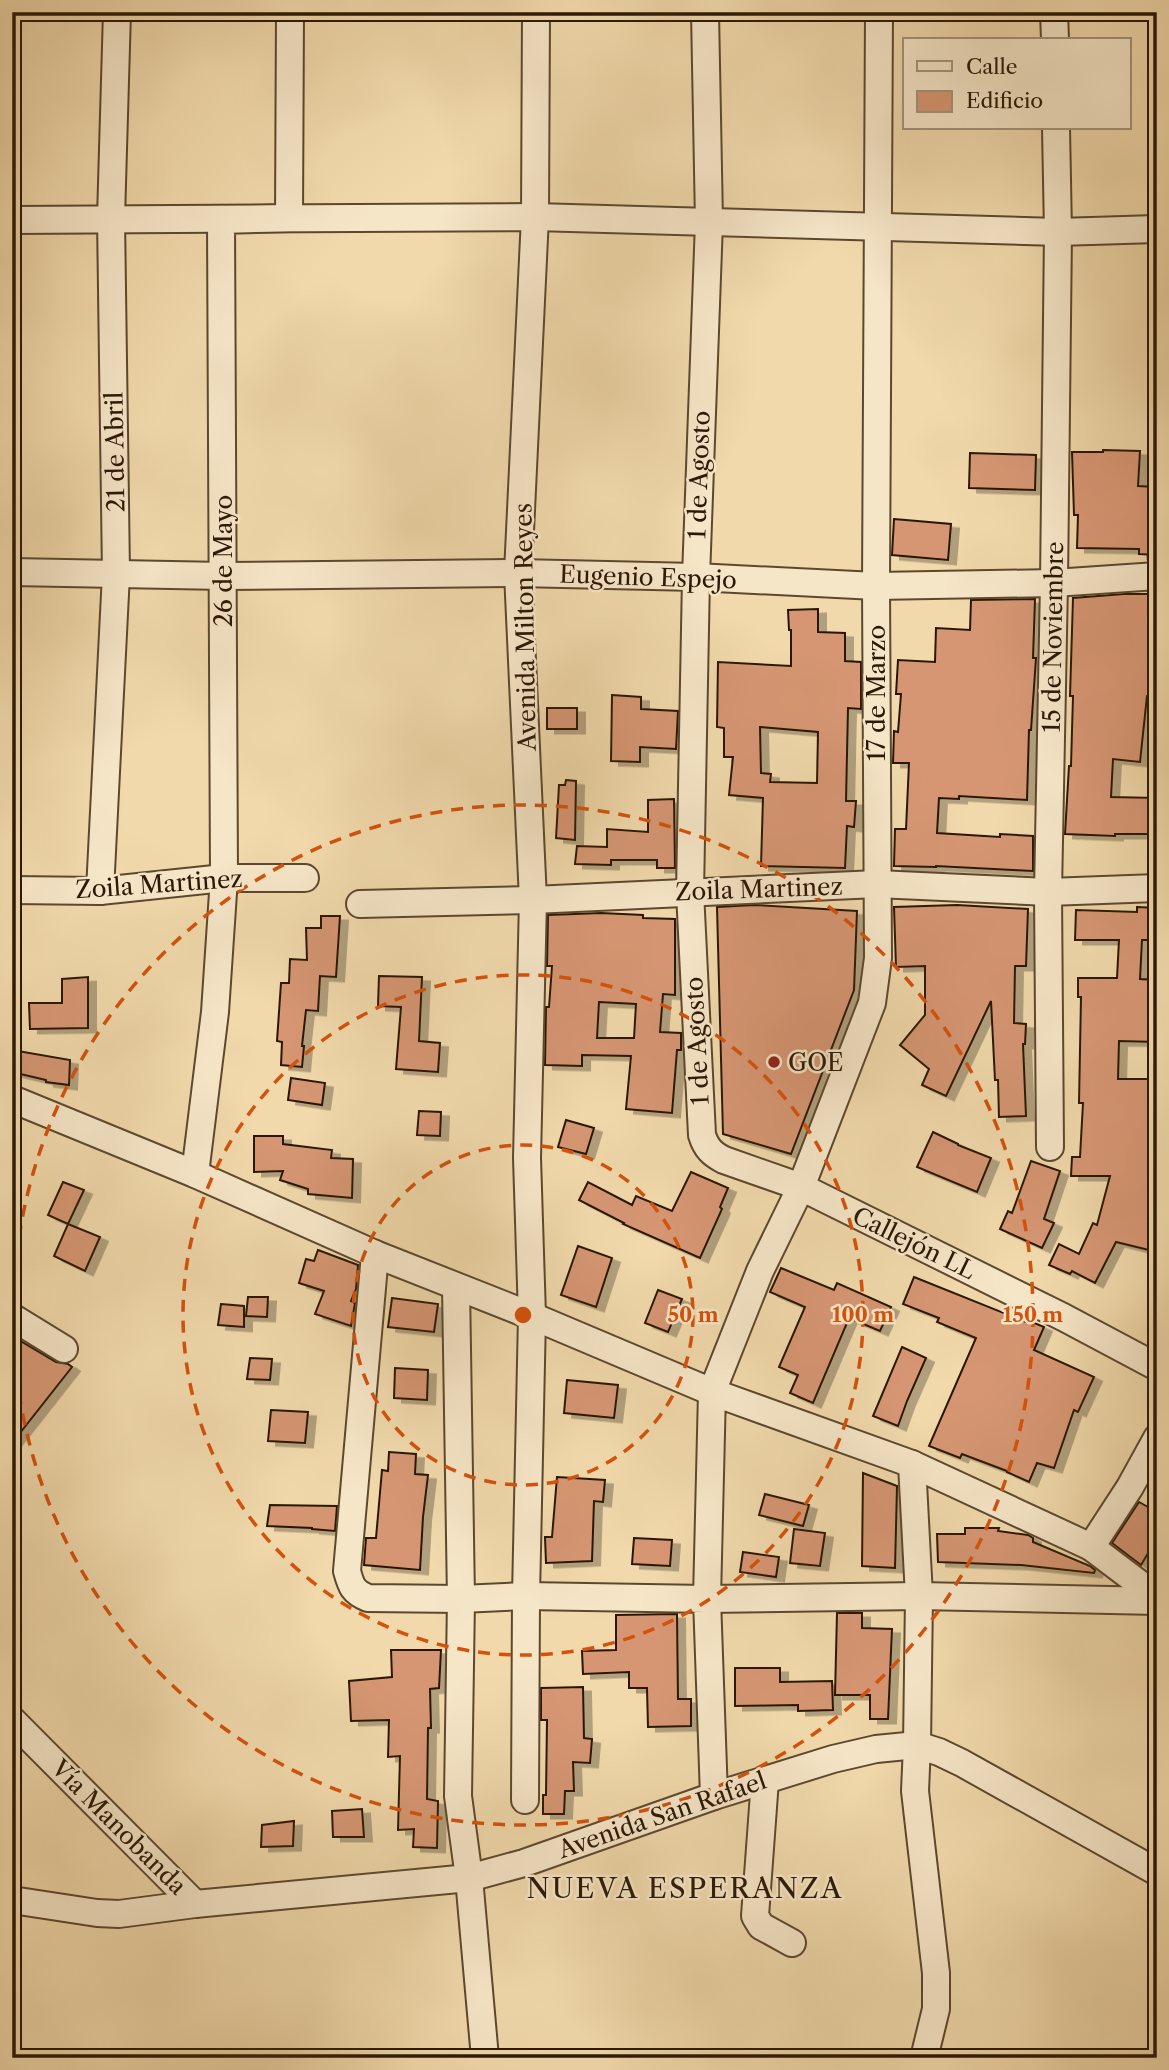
<svg xmlns="http://www.w3.org/2000/svg" width="1169" height="2070" font-family="'Libre Caslon Text',serif">
<style>
.building{fill:#d69673;stroke:#2b1806;stroke-width:2;fill-rule:evenodd;filter:url(#shadow)}
.lines{fill:none;stroke-linecap:round;stroke-linejoin:round}
.minor-casing{stroke:#5c482f;stroke-width:30}
.minor{stroke:#f6e6c8;stroke-width:26}
.ring{fill:none;stroke:#d5520b;stroke-width:3.5;stroke-dasharray:12 9}
.poi-dot{fill:#8f2418;stroke:#f6e6c8;stroke-width:2.5}
.labels{text-anchor:middle;dominant-baseline:central;stroke-width:5;stroke-linejoin:round;paint-order:stroke}
.street-label{font-size:24px;fill:#2b1806;stroke:#f6e6c8}
.poi-label{font-size:24px;fill:#2b1806;stroke:#f6e6c8;text-anchor:start}
.quarter-label{font-size:28px;letter-spacing:2px;fill:#2b1806;stroke:#f6e6c8}
.centre{fill:#d5520b;stroke:#f6e6c8;stroke-width:3.5}
.ring-label{font-size:21px;text-anchor:middle;font-weight:bold;fill:#d5520b;stroke:#f6e6c8;stroke-width:5;stroke-linejoin:round;paint-order:stroke}
</style>
<defs>
<filter id="shadow"><feDropShadow dx="8" dy="4.5" stdDeviation="0" flood-color="#0004"/></filter>
</defs>
<rect width="100%" height="100%" fill="#f1d9ab"/>
<filter id="stains"><feTurbulence type="fractalNoise" baseFrequency=".00286" numOctaves="4"/><feColorMatrix values="0 0 0 0 .2 0 0 0 0 .09 0 0 0 0 .02 0 0 0 .5 -.17"/></filter>
<radialGradient id="worn" r=".72"><stop offset=".6" stop-color="#630" stop-opacity="0"/><stop offset="1" stop-color="#630" stop-opacity=".3"/></radialGradient>
<g class="building">
<polygon points="1103,450 1140,451 1138,486 1157,487 1157,555 1139,554 1139,549 1077,548 1078,515 1074,515 1072,452 1103,452"/>
<polygon points="970,453 1036,455 1035,490 969,488"/>
<polygon points="894,519 951,524 948,560 892,555"/>
<polygon points="1124,594 1157,594 1157,697 1147,696 1140,762 1113,759 1111,797 1157,798 1157,834 1115,834 1115,836 1065,834 1069,766 1071,766 1073,696 1070,696 1073,598"/>
<polygon points="1035,599 1033,658 1036,658 1031,730 1029,730 1027,800 959,796 959,799 939,798 937,833 1000,837 1000,834 1033,836 1033,871 936,866 936,867 894,866 895,829 906,829 909,763 893,763 894,731 898,732 901,694 896,694 898,660 935,662 936,628 970,630 971,600"/>
<path d="M 818,609 L 818,632 L 845,633 L 845,661 L 861,662 L 861,709 L 848,708 L 846,801 L 856,801 L 854,827 L 847,826 L 845,868 L 761,866 L 763,798 L 729,795 L 733,757 L 724,757 L 724,728 L 717,727 L 718,662 L 791,666 L 791,630 L 789,630 L 788,610 ZM 760,727 L 818,732 L 817,783 L 770,782 L 771,774 L 761,773 Z"/>
<polygon points="612,695 641,697 641,709 678,711 676,749 640,747 640,762 611,761"/>
<rect x="547" y="708" width="30" height="21"/>
<polygon points="566,780 576,781 575,840 556,838 559,785 565,785"/>
<polygon points="674,799 675,868 657,868 657,860 611,860 611,865 575,864 577,846 607,847 607,829 648,832 648,800"/>
<polygon points="755,905 857,911 854,990 791,1154 723,1134 717,907"/>
<polygon points="957,905 1028,909 1026,966 1015,966 1014,1023 1026,1024 1025,1044 1023,1044 1026,1116 999,1117 998,1080 995,1080 991,1001 946,1096 922,1085 929,1069 900,1045 925,1015 925,966 896,967 894,907"/>
<polygon points="1137,907 1157,908 1157,940 1142,940 1140,979 1157,980 1157,1042 1119,1041 1118,1079 1157,1079 1157,1185 1148,1218 1157,1220 1157,1252 1116,1242 1095,1283 1072,1271 1070,1274 1049,1265 1059,1244 1079,1254 1093,1223 1097,1225 1110,1176 1071,1176 1072,1157 1080,1157 1083,1103 1079,1103 1081,997 1078,997 1078,978 1117,978 1119,940 1075,940 1076,910 1137,912"/>
<path d="M 601,913 L 643,915 L 643,918 L 675,919 L 675,995 L 663,994 L 660,1032 L 681,1033 L 681,1050 L 677,1050 L 672,1113 L 626,1109 L 631,1056 L 582,1055 L 582,1066 L 545,1065 L 546,1007 L 549,1007 L 552,966 L 547,966 L 548,915 ZM 599,1002 L 636,1004 L 634,1038 L 597,1038 Z"/>
<polygon points="321,916 340,916 336,977 320,976 318,1011 306,1010 302,1046 304,1046 302,1067 281,1065 282,1042 277,1041 281,983 289,983 290,959 307,960 306,928 321,928"/>
<polygon points="379,976 422,977 419,1041 440,1043 438,1072 396,1069 401,1007 378,1006"/>
<polygon points="88,977 88,1028 30,1029 29,1003 62,1003 62,979"/>
<polygon points="12,1050 70,1060 69,1085 46,1082 46,1080 12,1072"/>
<polygon points="291,1078 325,1083 322,1105 288,1100"/>
<polygon points="419,1111 441,1112 440,1136 417,1135"/>
<polygon points="566,1120 594,1128 586,1154 558,1147"/>
<polygon points="933,1132 958,1144 958,1145 991,1158 977,1192 917,1167"/>
<polygon points="254,1136 283,1136 283,1144 332,1150 331,1158 353,1159 352,1198 308,1194 308,1189 280,1180 283,1171 254,1172"/>
<polygon points="1031,1161 1060,1171 1044,1219 1054,1223 1042,1248 1000,1229 1008,1211 1012,1213"/>
<polygon points="691,1172 728,1188 720,1207 722,1209 700,1258 623,1224 624,1223 579,1200 588,1182 632,1205 636,1196 672,1211"/>
<polygon points="63,1182 84,1190 68,1224 48,1215"/>
<polygon points="68,1224 100,1237 85,1271 54,1256"/>
<polygon points="578,1246 612,1258 596,1307 561,1295"/>
<polygon points="318,1250 358,1265 356,1289 351,1301 355,1303 351,1326 315,1314 324,1291 299,1283 306,1259 314,1261"/>
<polygon points="781,1268 834,1290 837,1283 891,1307 880,1331 849,1318 813,1403 790,1393 798,1375 779,1367 805,1307 770,1292"/>
<polygon points="914,1277 1026,1322 1027,1320 1044,1327 1034,1350 1094,1377 1078,1412 1074,1410 1054,1468 1037,1463 1029,1482 1007,1472 1007,1471 962,1454 960,1458 929,1446 976,1338 937,1322 939,1318 903,1304"/>
<polygon points="658,1290 682,1299 668,1332 645,1323"/>
<polygon points="248,1297 268,1297 267,1317 246,1316"/>
<polygon points="392,1298 438,1304 434,1332 388,1327"/>
<polygon points="221,1304 244,1306 244,1327 218,1325"/>
<polygon points="12,1336 56,1362 68,1364 72,1367 12,1443"/>
<polygon points="902,1347 926,1358 907,1401 898,1426 873,1416"/>
<polygon points="250,1358 272,1359 270,1380 247,1379"/>
<polygon points="395,1368 428,1370 427,1400 394,1398"/>
<polygon points="567,1380 618,1385 614,1418 564,1413"/>
<polygon points="271,1410 308,1412 305,1443 268,1441"/>
<polygon points="389,1452 416,1454 415,1474 428,1475 423,1517 420,1570 364,1565 366,1538 376,1538 382,1470 388,1471"/>
<polygon points="863,1473 897,1486 895,1568 862,1566"/>
<polygon points="557,1477 605,1480 603,1502 594,1501 592,1561 546,1563 545,1537 552,1537"/>
<polygon points="765,1494 809,1505 803,1526 759,1515"/>
<polygon points="1139,1502 1157,1512 1157,1538 1141,1565 1112,1543"/>
<polygon points="270,1505 337,1506 335,1531 312,1529 312,1528 267,1526"/>
<polygon points="965,1528 999,1528 998,1531 1028,1535 1033,1538 1033,1542 1090,1566 1095,1570 1094,1573 1021,1565 938,1562 937,1534 965,1534"/>
<polygon points="794,1529 825,1533 820,1566 790,1563"/>
<polygon points="634,1538 672,1540 670,1566 632,1564"/>
<polygon points="743,1552 779,1557 776,1577 740,1572"/>
<polygon points="837,1613 862,1613 862,1628 892,1629 888,1719 870,1719 870,1695 835,1695"/>
<polygon points="677,1614 678,1699 691,1699 691,1726 648,1727 647,1688 629,1688 629,1672 583,1674 582,1651 616,1650 616,1615"/>
<polygon points="391,1650 441,1650 439,1688 430,1689 431,1728 428,1728 427,1799 438,1801 437,1848 413,1847 414,1829 398,1830 400,1756 388,1757 389,1720 351,1721 349,1681 392,1677"/>
<polygon points="735,1668 780,1668 780,1682 832,1681 833,1710 798,1711 798,1705 735,1706"/>
<polygon points="583,1687 584,1738 592,1739 590,1763 573,1762 574,1791 565,1791 564,1814 543,1814 543,1795 546,1795 547,1720 541,1720 541,1688"/>
<polygon points="362,1809 364,1837 333,1837 332,1811"/>
<polygon points="294,1821 293,1846 261,1847 262,1825"/>
</g>
<g class="lines">
<g class="minor-casing">
<g id="minor">
<path d="M 705,12 L 709,222 L 696,577 L 690,892 L 702,1135 C 706,1148 712,1154 724,1160 L 801,1187 L 1063,1317 L 1157,1367"/>
<polyline points="1054,12 1055,40"/>
<polyline points="12,220 535,217 1058,232 1157,229"/>
<polyline points="12,572 224,576 518,573 696,577 876,586 1054,583 1157,576"/>
<polyline points="12,890 100,891 224,878 305,878"/>
<polyline points="100,891 116,574 111,218 117,12"/>
<polyline points="360,904 533,900 877,884 1048,892 1157,888"/>
<polyline points="12,1099 195,1174 375,1254 532,1316 712,1392 760,1271 801,1187 872,1003 878,958 876,586 879,12"/>
<polyline points="1050,1147 1048,892 1054,583 1058,232 1056,128"/>
<polyline points="195,1174 215,1012 224,878 221,220 289,218 290,12"/>
<path d="M 375,1254 L 347,1571 C 351,1586 353,1592 368,1598 L 461,1599 L 526,1596 L 707,1599 L 714,1796"/>
<polyline points="456,1287 461,1599 458,1796 469,1878 485,2058"/>
<polyline points="12,1317 64,1349"/>
<polyline points="912,1464 712,1392 707,1599 919,1596 1157,1601"/>
<polyline points="1091,1547 1130,1487 1157,1438"/>
<polyline points="12,1720 195,1904"/>
<polyline points="765,1780 755,1916 761,1926 792,1943"/>
<polyline points="525,1800 526,1596 532,1316 527,1158 533,900 518,573 535,217 536,12"/>
<polyline points="12,1900 97,1913 119,1914 195,1904 469,1878 524,1863 714,1796 833,1759 876,1749 917,1745 939,1752 962,1763 1157,1872"/>
<polyline points="924,2058 936,2009 936,1973 915,1791 917,1745 919,1596 912,1464 1091,1547 1157,1597"/>
</g>
</g>
<use href="#minor" class="minor"/>
</g>
<g class="ring">
<circle cx="523" cy="1315" r="170"/>
<circle cx="523" cy="1315" r="340"/>
<circle cx="523" cy="1315" r="510"/>
</g>
<circle class="poi-dot" cx="774" cy="1062" r="7"/>
<g class="labels">
<g class="street-label">
<text transform="translate(115 452) rotate(-91)">21 de Abril</text>
<text transform="translate(699 475) rotate(-88)">1 de Agosto</text>
<text transform="translate(223 561) rotate(-90)">26 de Mayo</text>
<text transform="translate(648 577) rotate(2)">Eugenio Espejo</text>
<text transform="translate(525 627) rotate(-91)">Avenida Milton Reyes</text>
<text transform="translate(1053 637) rotate(-89)">15 de Noviembre</text>
<text transform="translate(876 693) rotate(-90)">17 de Marzo</text>
<text transform="translate(159 884) rotate(-4)">Zoila Martinez</text>
<text transform="translate(759 889) rotate(-2)">Zoila Martinez</text>
<text transform="translate(697 1041) rotate(-93)">1 de Agosto</text>
<text transform="translate(914 1243) rotate(26)">Callejón LL</text>
<text transform="translate(662 1815) rotate(-19)">Avenida San Rafael</text>
<text transform="translate(119 1827) rotate(45)">Vía Manobanda</text>
</g>
<g class="poi-label">
<text x="788" y="1062">GOE</text>
</g>
<g class="quarter-label">
<text x="685" y="1888">NUEVA ESPERANZA</text>
</g>
</g>
<circle cx="523" cy="1315" r="10" class="centre"/>
<g class="ring-label">
<text x="693" y="1322">50 m</text>
<text x="863" y="1322">100 m</text>
<text x="1033" y="1322">150 m</text>
</g>
<rect width="1169" height="2070" fill="none" stroke="#f1d9ab" stroke-width="42"/>
<rect x="14" y="14" width="1141" height="2042" fill="none" stroke="#2b1806" stroke-width="3.5"/>
<rect x="21" y="21" width="1127" height="2028" fill="none" stroke="#2b1806" stroke-width="2"/>
<rect x="903" y="38" width="228" height="91" fill="#f6e6c8" stroke="#a5947a" stroke-width="2"/>
<rect x="917" y="61" width="35" height="10" fill="#f6e6c8" stroke="#a5947a" stroke-width="2"/>
<text x="966" y="74" font-size="21" fill="#2b1806">Calle</text>
<rect x="917" y="91" width="35" height="21" fill="#d69673" stroke="#a5947a" stroke-width="2"/>
<text x="966" y="108" font-size="21" fill="#2b1806">Edificio</text>
<rect width="100%" height="100%" filter="url(#stains)"/>
<rect width="100%" height="100%" fill="url(#worn)"/>
</svg>
